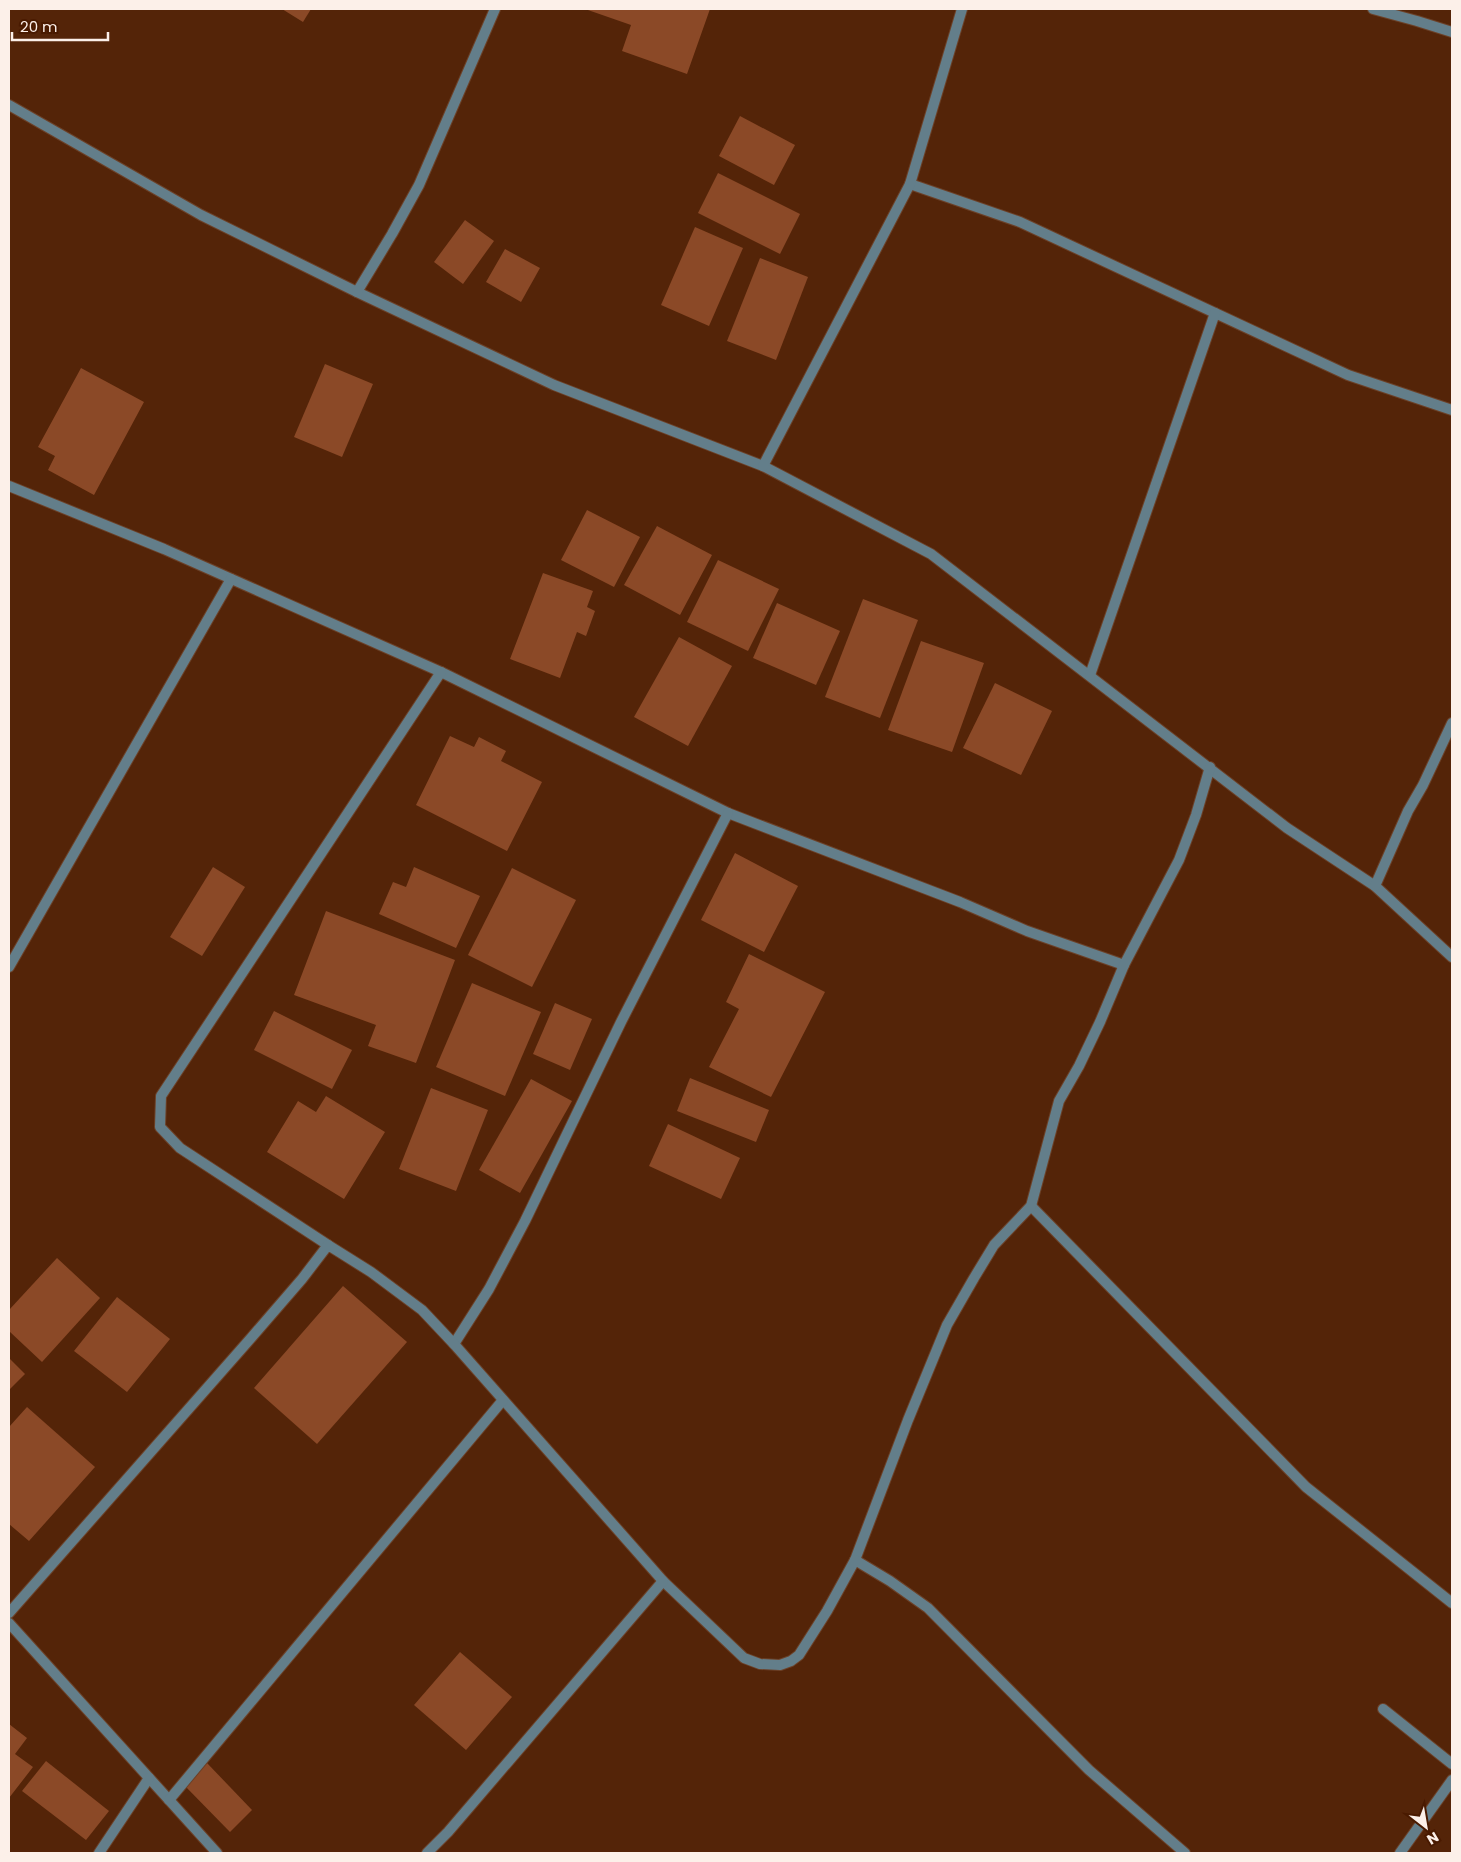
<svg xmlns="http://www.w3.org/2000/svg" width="1461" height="1862" font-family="Poppins,sans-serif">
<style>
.building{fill:#8b4927}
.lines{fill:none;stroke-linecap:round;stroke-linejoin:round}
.service-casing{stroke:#6c4128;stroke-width:12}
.minor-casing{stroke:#6c4128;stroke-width:12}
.service{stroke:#637e8a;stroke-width:10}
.minor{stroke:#637e8a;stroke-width:10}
</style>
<rect width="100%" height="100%" fill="#542408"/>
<g class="building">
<polygon points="282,9 311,9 303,22"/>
<polygon points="585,9 710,9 687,74 622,51 631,25"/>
<polygon points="740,116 795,145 774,185 719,156"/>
<polygon points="718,173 800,214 780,254 698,213"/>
<polygon points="465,220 494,241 463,284 434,262"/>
<polygon points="695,227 743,248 709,326 661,305"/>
<polygon points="505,249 540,268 521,302 486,282"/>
<polygon points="760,258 808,277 776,360 727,341"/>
<polygon points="325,364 373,384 342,457 294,437"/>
<polygon points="81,368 144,402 94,495 48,470 55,456 38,447"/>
<polygon points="587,510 640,537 614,587 561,560"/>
<polygon points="657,526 712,555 680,615 624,585"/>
<polygon points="718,560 779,589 748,651 687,622"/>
<polygon points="543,573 593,591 587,607 595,611 586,636 577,632 560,678 510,659"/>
<polygon points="863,599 918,620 880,718 825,697"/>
<polygon points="777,603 840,631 816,685 753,658"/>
<polygon points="679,637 732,666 688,746 634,717"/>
<polygon points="921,641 984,663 952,752 888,730"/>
<polygon points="995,683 1052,711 1021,775 963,748"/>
<polygon points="450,736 474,747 479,737 506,751 501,761 542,782 507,851 416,805"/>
<polygon points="735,853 798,886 764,952 701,920"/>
<polygon points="213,867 245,887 202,956 170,937"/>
<polygon points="414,867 480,896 456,948 379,914 393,882 406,887"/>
<polygon points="512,868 576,900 532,987 468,955"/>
<polygon points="326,911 455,960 416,1063 368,1046 376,1025 294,995"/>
<polygon points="749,954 825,992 771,1097 709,1067 739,1009 726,1002"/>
<polygon points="472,983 541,1012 505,1096 436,1067"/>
<polygon points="555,1003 592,1019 570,1070 533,1054"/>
<polygon points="274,1011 352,1050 332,1089 254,1050"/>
<polygon points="690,1078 769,1110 756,1142 677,1111"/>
<polygon points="531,1079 572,1101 520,1193 479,1170"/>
<polygon points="431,1088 488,1110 456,1191 399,1169"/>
<polygon points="326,1096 385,1132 344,1199 267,1152 298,1101 316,1112"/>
<polygon points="668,1124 740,1158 721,1199 649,1166"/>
<polygon points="57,1258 100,1298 42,1362 9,1331 9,1310"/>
<polygon points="343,1286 407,1342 317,1444 254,1388"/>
<polygon points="117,1297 170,1339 127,1392 74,1351"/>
<polygon points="9,1358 25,1374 9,1390"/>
<polygon points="27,1407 95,1467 29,1541 9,1524 9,1427"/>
<polygon points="460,1652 512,1697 466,1750 414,1705"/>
<polygon points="9,1724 27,1738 15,1754 33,1767 9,1798"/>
<polygon points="46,1761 109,1811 86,1840 22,1791"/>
<polygon points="207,1763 252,1810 230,1832 184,1785"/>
</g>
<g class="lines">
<g class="service-casing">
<polyline id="service" points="1383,1709 1452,1764"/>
</g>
<g class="minor-casing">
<g id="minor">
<polyline points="1373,9 1417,21 1452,32"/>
<polyline points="9,105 201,215 357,292 554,385 763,466 931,554 1287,828 1375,886 1452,957"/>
<polyline points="910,184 1020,222 1348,375 1452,410"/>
<polyline points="357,292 392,234 419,185 495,9"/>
<polyline points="763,466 910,184 962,9"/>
<polyline points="9,486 164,549 441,672 728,813 960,902 1027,931 1124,965"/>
<polyline points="1090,675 1215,313"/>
<polyline points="1375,886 1408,811 1423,785 1452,723"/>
<polyline points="9,967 231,579"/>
<polyline points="1031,1206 1306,1487 1452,1603"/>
<polyline points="328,1245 180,1148 160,1127 161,1096 441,672"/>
<polyline points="454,1344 489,1289 525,1221 621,1022 728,813"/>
<polyline points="855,1560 908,1420 947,1325 974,1278 994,1245 1031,1206 1059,1101 1079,1066 1100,1022 1124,965 1179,860 1196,815 1210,767"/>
<polyline points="9,1613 251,1338 302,1279 328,1245 371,1272 422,1310 454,1344 663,1581 744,1658 760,1664 780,1665 791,1661 799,1655 827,1611 855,1560 890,1581 928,1608 1089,1770 1185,1853"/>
<polyline points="9,1623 217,1853"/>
<polyline points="169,1800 503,1400"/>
<polyline points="99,1853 149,1778"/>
<polyline points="427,1853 448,1832 663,1581"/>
<polyline points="1400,1853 1452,1780"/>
</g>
</g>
<use href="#service" class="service"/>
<use href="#minor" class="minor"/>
</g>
<rect width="1461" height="1862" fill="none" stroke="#fcf0e9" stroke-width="20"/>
<g transform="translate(1426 1827) rotate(149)" stroke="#491a00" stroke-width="4" paint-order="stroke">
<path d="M0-4L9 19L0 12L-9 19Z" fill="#fcf0e9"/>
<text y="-8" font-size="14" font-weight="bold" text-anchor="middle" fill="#fcf0e9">N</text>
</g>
<path d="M12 32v8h96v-8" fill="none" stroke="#fcf0e9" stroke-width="2.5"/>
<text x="20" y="32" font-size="15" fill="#fcf0e9" stroke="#491a00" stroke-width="4" paint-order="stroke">20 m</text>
</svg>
